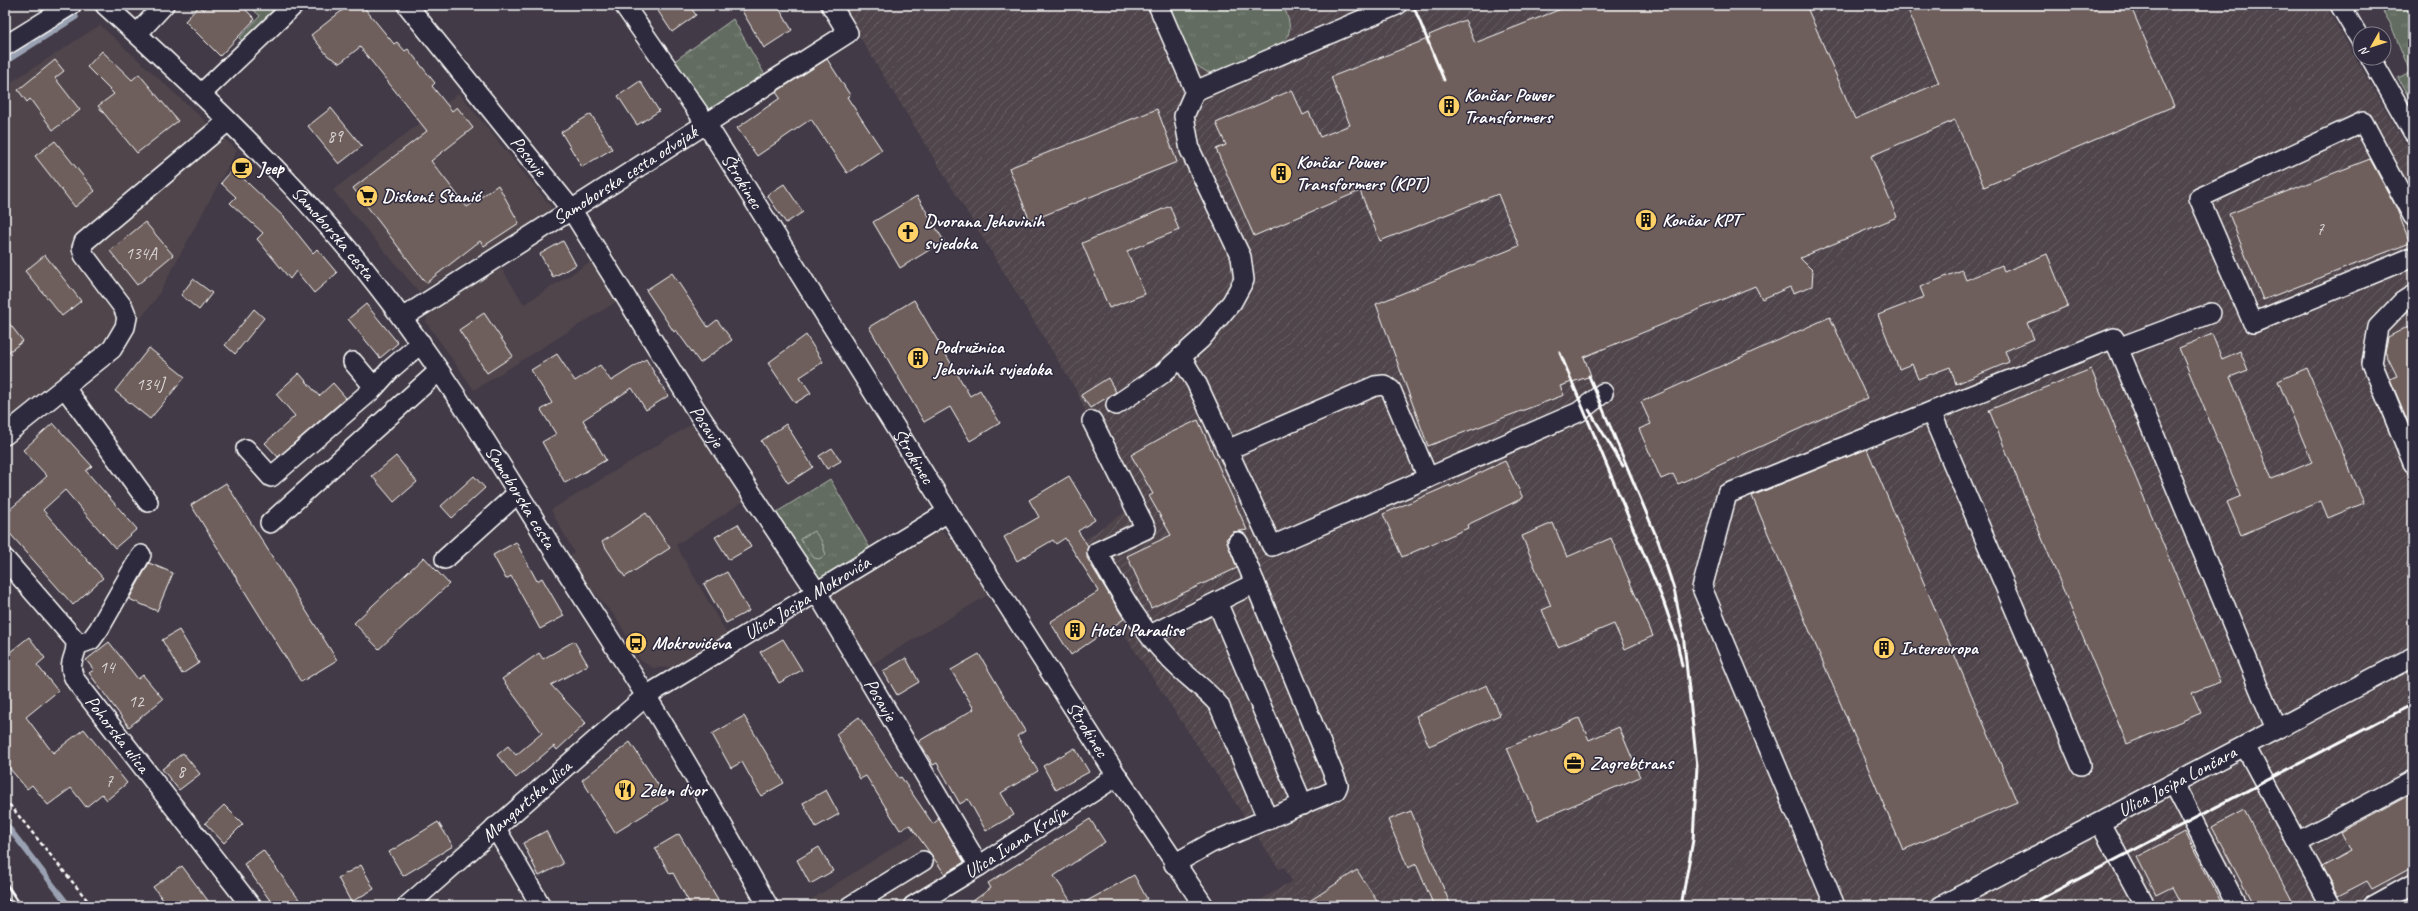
<svg xmlns="http://www.w3.org/2000/svg" width="2418" height="911" font-family="Caveat,sans-serif">
<style>
.built{fill:#4f454c}
.industrial{fill:url(#industrial-furrows)}
.grass{fill:url(#grass-tufts);stroke:#b0b6b0}
.garden{fill:#626c60;stroke:#b0b6b0}
.lines{fill:none;stroke-linecap:round;stroke-linejoin:round}
.stream{stroke:#99a1b2;stroke-width:5.5}
.building{fill:#6e5e5b;stroke:#fff}
.minor-casing{stroke:#fff;stroke-width:22}
.path{stroke:#fff;stroke-width:2.5;stroke-dasharray:4 3;stroke-linecap:butt}
.minor{stroke:#2f2a3d;stroke-width:19}
.rail{stroke:#fff;stroke-width:3}
.labels{text-anchor:middle;dominant-baseline:central;stroke-width:3;stroke-linejoin:round;paint-order:stroke}
.number-label{font-size:17px;fill:#dbd7d6}
.poi-label{font-size:19px;font-weight:bold;fill:#fff;stroke:#2f2a3d;text-anchor:start}
.street-label{font-size:19px;fill:#fff;stroke:#2f2a3d}
</style>
<defs>
<pattern id="industrial-furrows" width="10" height="10" patternUnits="userSpaceOnUse"><rect width="10" height="10" fill="#4f454c"/><path d="M-1 1l2-2M0 10L10 0M9 11l2-2" fill="none" stroke="#696167"/></pattern>
<pattern id="grass-tufts" width="24" height="20" patternUnits="userSpaceOnUse"><rect width="24" height="20" fill="#626c60"/><path d="M3 7l-1-3M5 7V3M7 7l1-3M15 17l-1-3M17 17v-4M19 17l1-3" fill="none" stroke="#7a8278"/></pattern>
</defs>
<rect width="100%" height="100%" fill="#423a46"/>
<filter id="ink" filterUnits="userSpaceOnUse"><feTurbulence type="fractalNoise" baseFrequency=".025" numOctaves="2"/><feDisplacementMap in="SourceGraphic" scale="8" xChannelSelector="R" yChannelSelector="G"/><feConvolveMatrix kernelMatrix="1 2 1 2 8 2 1 2 1" color-interpolation-filters="sRGB"/></filter>
<g filter="url(#ink)">
<g class="built">
<polygon points="100,25 237,150 156,299 137,323 5,433 5,86"/>
<polygon points="459,93 554,210 419,292 333,190"/>
<polygon points="592,261 616,302 474,390 426,322 428,312 500,266 524,304"/>
<polygon points="695,422 746,500 676,545 727,634 675,667 653,668 640,660 617,619 591,589 569,557 574,552 551,510"/>
<polygon points="939,529 957,544 988,595 869,666 826,594"/>
<polygon points="940,818 965,857 962,863 946,875 895,906 801,906"/>
</g>
<polygon class="industrial" points="840,5 2325,5 2413,157 2413,906 1250,906 1292,881 1284,867 1279,869 1125,636 1072,548 1128,510 1076,390"/>
<g class="grass">
<polygon points="248,5 280,5 244,43 239,38 260,16"/>
<path d="M 1167,5 L 1283,5 C 1287,15 1292,25 1288,35 C 1282,50 1231,66 1216,73 L 1207,72 L 1193,63 Z"/>
<polygon points="2379,5 2413,5 2413,105 2398,78 2410,72 2390,23"/>
<polygon points="733,19 765,75 707,113 669,65"/>
<polygon points="830,479 870,548 819,579 815,577 772,515"/>
</g>
<polygon class="garden" points="814,531 821,540 826,555 819,559 814,558 800,539"/>
<g class="lines">
<g class="stream">
<polyline points="5,62 76,17"/>
<polyline points="5,823 69,906"/>
</g>
</g>
<g class="building">
<polygon points="209,5 241,5 255,19 220,56 185,21 199,6 204,10"/>
<polygon points="349,5 362,5 394,44 397,42 405,51 408,49 435,83 432,86 452,111 457,107 473,128 431,161 467,207 498,185 519,223 484,246 480,241 426,283 353,188 427,131 360,47 340,63 328,56 311,35"/>
<polygon points="654,5 689,5 696,15 672,32"/>
<polygon points="751,5 777,5 792,30 764,48 742,11"/>
<polygon points="1571,5 1806,5 1855,119 1939,83 1906,5 2130,5 2174,106 1984,187 1955,120 1871,156 1897,217 1800,258 1813,271 1812,286 1793,293 1790,287 1762,299 1755,286 1584,357 1591,376 1560,386 1564,395 1428,446 1376,304 1519,246 1498,194 1380,241 1360,191 1254,236 1216,149 1226,145 1216,123 1292,90 1303,115 1309,112 1320,137 1350,125 1331,77 1430,38 1429,35 1465,20 1475,43"/>
<polygon points="102,51 132,80 139,74 178,121 137,153 98,106 114,94 87,67"/>
<polygon points="827,59 850,95 847,97 882,150 847,173 811,119 757,156 737,128 780,98 776,92"/>
<polygon points="55,60 64,71 55,78 80,110 53,130 30,99 27,102 18,90"/>
<polygon points="640,81 659,111 637,125 618,96"/>
<polygon points="331,108 362,146 339,164 308,126"/>
<polygon points="1157,109 1177,162 1030,221 1009,168"/>
<polygon points="591,114 612,149 582,167 561,132"/>
<polygon points="55,141 95,191 75,207 35,156"/>
<polygon points="2370,159 2396,207 2410,243 2263,300 2229,214"/>
<polygon points="233,169 284,217 313,253 317,249 337,273 314,293 296,271 290,279 257,239 263,233 230,203 236,197 221,183"/>
<polygon points="784,184 803,212 786,223 767,195"/>
<polygon points="917,196 944,241 900,268 873,222"/>
<polygon points="1170,206 1179,230 1127,251 1145,294 1109,308 1082,243"/>
<polygon points="145,222 173,255 137,285 110,251"/>
<polygon points="563,241 576,265 553,277 540,254"/>
<polygon points="2047,254 2068,306 2027,323 2034,339 2005,351 2009,362 1956,384 1950,367 1918,379 1912,364 1899,369 1878,315 1924,297 1920,287 1962,270 1966,280 2002,265 2004,272"/>
<polygon points="45,255 81,301 62,316 25,271"/>
<polygon points="672,273 708,327 717,320 732,340 700,363 676,330 674,332 646,290"/>
<polygon points="193,279 212,293 199,310 181,295"/>
<polygon points="914,300 970,396 980,390 1000,423 970,441 950,407 924,422 869,327"/>
<polygon points="366,304 398,343 380,358 348,319"/>
<polygon points="254,309 264,318 235,354 225,345"/>
<polygon points="484,313 513,356 487,373 459,330"/>
<polygon points="1830,317 1867,398 1678,484 1673,474 1661,479 1639,429 1651,424 1641,402"/>
<polygon points="5,318 23,341 5,355"/>
<polygon points="2413,324 2413,434 2390,379 2397,376 2385,352 2388,337"/>
<polygon points="2212,334 2222,359 2240,351 2248,370 2230,377 2272,479 2312,462 2278,381 2307,368 2364,503 2328,518 2321,501 2241,535 2227,502 2241,496 2179,348"/>
<polygon points="806,335 823,362 800,377 811,393 795,403 768,363"/>
<polygon points="149,348 185,377 150,419 115,391"/>
<polygon points="557,354 575,381 600,365 611,381 646,359 668,396 646,410 632,388 583,420 606,460 565,483 542,442 556,434 541,410 552,403 531,370"/>
<polygon points="2091,369 2220,682 2192,693 2201,713 2127,744 1989,410"/>
<polygon points="299,373 319,396 333,383 346,398 278,457 265,443 295,416 276,394"/>
<polygon points="1108,378 1116,392 1090,408 1081,395"/>
<polygon points="1198,420 1247,530 1233,532 1226,539 1237,568 1151,608 1127,556 1171,535 1149,496 1153,494 1131,455 1170,433"/>
<polygon points="53,423 92,466 86,471 137,529 115,548 65,490 43,510 103,578 73,605 5,528 5,514 47,476 23,450"/>
<polygon points="786,424 813,467 788,483 761,441"/>
<polygon points="832,448 841,461 827,469 819,456"/>
<polygon points="1867,449 2017,802 1903,850 1752,496"/>
<polygon points="396,456 417,482 394,502 372,476"/>
<polygon points="1505,461 1523,498 1467,525 1468,528 1402,557 1383,514 1450,485 1450,487"/>
<polygon points="474,476 485,488 452,518 441,506"/>
<polygon points="1069,476 1095,520 1078,531 1088,546 1087,558 1124,619 1071,655 1050,622 1099,591 1065,538 1056,544 1053,540 1017,561 1004,537 1039,517 1029,500"/>
<polygon points="226,483 337,660 301,682 191,505"/>
<polygon points="646,513 670,548 625,577 602,542"/>
<polygon points="1553,523 1567,557 1611,538 1653,636 1625,649 1614,624 1558,647 1542,610 1551,606 1522,536"/>
<polygon points="738,524 751,547 729,560 715,537"/>
<polygon points="516,542 537,581 542,578 564,616 540,629 511,576 506,579 493,555"/>
<polygon points="424,557 449,584 379,649 354,623"/>
<polygon points="149,563 173,573 157,611 129,599"/>
<polygon points="727,572 749,611 726,623 704,584"/>
<polygon points="179,630 199,663 182,674 162,640"/>
<polygon points="29,637 45,658 37,665 58,691 26,717 53,753 84,729 127,783 107,800 102,794 86,807 71,788 48,805 32,785 27,789 5,763 5,656"/>
<polygon points="783,639 802,670 779,683 760,652"/>
<polygon points="574,641 588,665 551,685 586,723 557,750 554,746 516,778 497,755 508,746 516,755 542,733 502,679 539,653 543,659"/>
<polygon points="109,642 138,679 143,675 163,699 129,727 89,673 94,670 86,660"/>
<polygon points="979,654 1025,731 1017,736 1038,771 1001,793 1014,815 986,831 968,799 960,804 937,763 933,765 919,741 974,709 951,670"/>
<polygon points="906,658 919,682 897,695 883,671"/>
<polygon points="1487,685 1500,715 1429,746 1416,716"/>
<polygon points="744,716 784,783 761,796 742,762 731,768 712,734"/>
<polygon points="859,717 899,778 901,777 933,824 939,819 964,862 945,874 910,825 900,830 866,776 860,779 836,734"/>
<polygon points="1579,718 1589,740 1619,727 1640,777 1538,820 1507,748"/>
<polygon points="630,742 668,800 615,833 582,780"/>
<polygon points="1075,748 1089,772 1056,790 1043,766"/>
<polygon points="183,753 200,774 179,790 162,769"/>
<polygon points="826,790 839,814 816,827 803,803"/>
<polygon points="2413,793 2413,867 2372,889 2367,881 2338,896 2322,867 2351,851 2341,832"/>
<polygon points="224,805 243,824 224,843 205,823"/>
<polygon points="2244,810 2295,906 2254,906 2212,827"/>
<polygon points="1411,811 1451,906 1434,906 1416,864 1408,868 1388,820"/>
<polygon points="1090,819 1105,842 1054,876 1074,906 966,906 991,888 988,883"/>
<polygon points="438,822 453,846 403,876 389,852"/>
<polygon points="546,831 563,864 539,876 523,843"/>
<polygon points="2185,832 2223,906 2182,906 2172,887 2156,895 2137,857"/>
<polygon points="679,834 719,901 711,906 691,906 673,873 670,874 655,848"/>
<polygon points="819,847 833,871 810,884 797,860"/>
<polygon points="263,850 292,890 304,906 274,906 244,864"/>
<polygon points="361,865 374,889 351,902 338,878"/>
<polygon points="182,866 212,906 168,906 153,887"/>
<polygon points="1357,870 1380,906 1302,906"/>
<polygon points="1134,875 1147,899 1134,906 1078,906"/>
</g>
<g class="lines">
<g class="minor-casing">
<g id="minor">
<path id="s1" d="M 105,5 C 192,84 277,164 352,254 C 429,347 492,450 555,553 C 585,601 616,648 646,696 C 689,764 728,836 768,906"/>
<path id="s2" d="M 407,5 L 571,209 L 694,407 L 816,591 L 979,866"/>
<path id="s3" d="M 624,5 L 707,125 L 948,512 L 1117,776 L 1204,906"/>
<polyline points="1158,5 1195,91"/>
<polyline points="2340,5 2360,39"/>
<polyline points="137,34 164,5"/>
<polyline points="5,46 71,5"/>
<polyline points="2371,58 2413,132"/>
<polyline points="202,93 294,5"/>
<polyline points="2413,216 2363,122 2199,198 2253,323 2413,257"/>
<polyline points="2413,295 2402,302 2378,327 2372,363 2413,463"/>
<path id="s4" d="M 402,318 L 848,33 L 831,5"/>
<polyline points="2118,348 2211,313"/>
<polyline points="1181,357 1196,382 1272,546 1579,412 1603,393"/>
<polyline points="353,362 374,387"/>
<polyline points="65,388 148,502"/>
<polyline points="1116,405 1162,374 1201,339 1232,302 1244,280 1241,257 1190,150 1184,116 1195,91 1397,5"/>
<polyline points="1931,412 2081,765"/>
<path d="M 1092,421 L 1146,529 L 1097,552 C 1118,588 1139,627 1168,657 C 1184,675 1204,687 1219,705 L 1268,820"/>
<polyline points="5,435 112,349 125,327 127,317 123,307 84,255 82,248 84,242 228,121"/>
<polyline points="246,449 271,477 372,390 391,369 421,343"/>
<polyline points="1227,450 1375,386 1384,385 1391,390 1428,478"/>
<polyline points="270,523 439,371"/>
<path id="s5" d="M 5,559 L 75,640 C 80,656 64,661 76,681 L 251,906"/>
<polyline points="445,559 518,493"/>
<polyline points="1217,602 1303,805"/>
<polyline points="1150,635 1255,583"/>
<polyline points="77,645 91,640 99,629 141,555"/>
<polyline points="2245,746 2331,906"/>
<polyline points="2174,784 2237,906"/>
<polyline points="2100,823 2145,906"/>
<polyline points="495,827 541,906"/>
<polyline points="2297,842 2413,780"/>
<polyline points="1174,864 1211,843 1336,790 1338,785 1238,542"/>
<path id="s6" d="M 407,906 L 646,696 L 948,512"/>
<polyline points="850,906 923,861"/>
<path id="s7" d="M 913,906 L 979,866 L 1117,776"/>
<polyline points="1835,906 1702,588 1727,494 2114,338 2276,729"/>
<path id="s8" d="M 1941,906 L 2413,657"/>
<polyline points="2373,906 2413,884"/>
</g>
</g>
<polyline class="path" points="5,799 92,906"/>
<use href="#minor" class="minor"/>
<g class="rail">
<polyline points="1413,5 1444,80"/>
<polyline points="1560,353 1663,600 1677,641 1682,666"/>
<polyline points="1589,376 1659,543 1674,589 1683,633 1697,766 1693,840 1681,906"/>
<polyline points="1589,410 1623,466"/>
<polyline points="5,882 21,906"/>
<polyline points="5,896 12,906"/>
<polyline points="2027,906 2413,704"/>
</g>
</g>
</g>
<defs>
<g id="building-disc" transform="scale(1.15)"><circle r="9.5" fill="#ffd166" stroke="#2f2a3d"/><path d="M-4-6H4V6H1V3H-1V6H-4ZM-2.5-4.3h1.7v1.8h-1.7ZM.8-4.3h1.7v1.8H.8ZM-2.5-1h1.7V.8h-1.7ZM.8-1h1.7V.8H.8Z" fill="#111"/></g>
<g id="cafe-disc" transform="scale(1.15)"><circle r="9.5" fill="#ffd166" stroke="#2f2a3d"/><path d="M-5.5-4.5H6V0H3Q3 3.5 0 3.5H-2.5Q-5.5 3.5-5.5 0ZM3-3.2v2h1.7v-2ZM-6 4.5H4V6H-6Z" fill="#111"/></g>
<g id="supermarket-disc" transform="scale(1.15)"><circle r="9.5" fill="#ffd166" stroke="#2f2a3d"/><path d="M-6-5.5h2.5l.6 2H6L4.5 2H-2.5L-4.4-4H-6ZM-1.5 3.2a1.3 1.3 0 1 0 .1 0ZM3 3.2a1.3 1.3 0 1 0 .1 0Z" fill="#111"/></g>
<g id="church-disc" transform="scale(1.15)"><circle r="9.5" fill="#ffd166" stroke="#2f2a3d"/><path d="M-1.2-6h2.4v3.5h3.3v2.4h-3.3V6h-2.4V-.1h-3.3v-2.4h3.3Z" fill="#111"/></g>
<g id="bus-disc" transform="scale(1.15)"><circle r="9.5" fill="#ffd166" stroke="#2f2a3d"/><path d="M-5-6H5V4H4V6H2V4H-2V6H-4V4H-5ZM-3.5-4V0h7V-4ZM-3.5 1.2v1.5H-2V1.2ZM2 1.2v1.5H3.5V1.2Z" fill="#111"/></g>
<g id="office-disc" transform="scale(1.15)"><circle r="9.5" fill="#ffd166" stroke="#2f2a3d"/><path d="M-6-3h4V-5.5h4V-3h4V5H-6ZM-1-4.5V-3h2v-1.5ZM-6 0V1H6V0Z" fill="#111"/></g>
<g id="restaurant-disc" transform="scale(1.15)"><circle r="9.5" fill="#ffd166" stroke="#2f2a3d"/><path d="M-5-6h1v4h1v-4h1v4h1v-4h1v5L-1.5 .5V6h-2V.5L-5-1ZM5-6V6H3V1.5H1.5Q1.5-4 5-6Z" fill="#111"/></g>
</defs>
<g fill-rule="evenodd">
<use href="#building-disc" x="1449" y="106"/>
<use href="#cafe-disc" x="242" y="168"/>
<use href="#building-disc" x="1281" y="173"/>
<use href="#supermarket-disc" x="367" y="196"/>
<use href="#building-disc" x="1646" y="220"/>
<use href="#church-disc" x="908" y="232"/>
<use href="#building-disc" x="918" y="358"/>
<use href="#building-disc" x="1075" y="630"/>
<use href="#bus-disc" x="636" y="643"/>
<use href="#building-disc" x="1884" y="648"/>
<use href="#office-disc" x="1574" y="763"/>
<use href="#restaurant-disc" x="625" y="790"/>
</g>
<g class="labels">
<g class="number-label">
<text x="335" y="136">89</text>
<text x="2320" y="229">7</text>
<text x="141" y="253">134A</text>
<text x="150" y="384">134J</text>
<text x="107" y="667">14</text>
<text x="136" y="701">12</text>
<text x="181" y="771">8</text>
<text x="109" y="781">7</text>
</g>
<g class="poi-label">
<text x="1464" y="95">Končar Power<tspan x="1464" dy="22">Transformers</tspan></text>
<text x="1296" y="162">Končar Power<tspan x="1296" dy="22">Transformers (KPT)</tspan></text>
<text x="258" y="168">Jeep</text>
<text x="382" y="196">Diskont Stanić</text>
<text x="1662" y="220">Končar KPT</text>
<text x="924" y="221">Dvorana Jehovinih<tspan x="924" dy="22">svjedoka</tspan></text>
<text x="934" y="347">Podružnica<tspan x="934" dy="22">Jehovinih svjedoka</tspan></text>
<text x="1090" y="630">Hotel Paradise</text>
<text x="652" y="643">Mokrovićeva</text>
<text x="1900" y="648">Intereuropa</text>
<text x="1590" y="763">Zagrebtrans</text>
<text x="640" y="790">Zelen dvor</text>
</g>
<g class="street-label">
<text stroke="none"><textPath href="#s2" startOffset="194">Posavje</textPath></text>
<text stroke="none"><textPath href="#s4" startOffset="265">Samoborska cesta odvojak</textPath></text>
<text stroke="none"><textPath href="#s3" startOffset="212">Štrokinec</textPath></text>
<text stroke="none"><textPath href="#s1" startOffset="323">Samoborska cesta</textPath></text>
<text stroke="none"><textPath href="#s2" startOffset="518">Posavje</textPath></text>
<text stroke="none"><textPath href="#s3" startOffset="536">Štrokinec</textPath></text>
<text stroke="none"><textPath href="#s1" startOffset="647">Samoborska cesta</textPath></text>
<text stroke="none"><textPath href="#s6" startOffset="507">Ulica Josipa Mokrovića</textPath></text>
<text stroke="none"><textPath href="#s2" startOffset="842">Posavje</textPath></text>
<text stroke="none"><textPath href="#s3" startOffset="860">Štrokinec</textPath></text>
<text stroke="none"><textPath href="#s5" startOffset="217">Pohorska ulica</textPath></text>
<text stroke="none"><textPath href="#s8" startOffset="267">Ulica Josipa Lončara</textPath></text>
<text stroke="none"><textPath href="#s6" startOffset="159">Mangartska ulica</textPath></text>
<text stroke="none"><textPath href="#s7" startOffset="121">Ulica Ivana Kralja</textPath></text>
</g>
</g>
<rect width="2418" height="911" fill="none" stroke="#2f2a3d" stroke-width="20"/>
<rect x="10" y="10" width="2398" height="891" fill="none" stroke="#fff" stroke-width="1.5" filter="url(#ink)"/>
<g transform="translate(2372 46) rotate(231)"><circle r="19" fill="#2f2a3d" stroke="#827f8b"/>
<path d="M0-3L7 15L0 10L-7 15Z" fill="#ffd166"/>
<text y="-6" font-size="11" font-weight="bold" text-anchor="middle" fill="#ffffff">N</text>
</g>
</svg>
